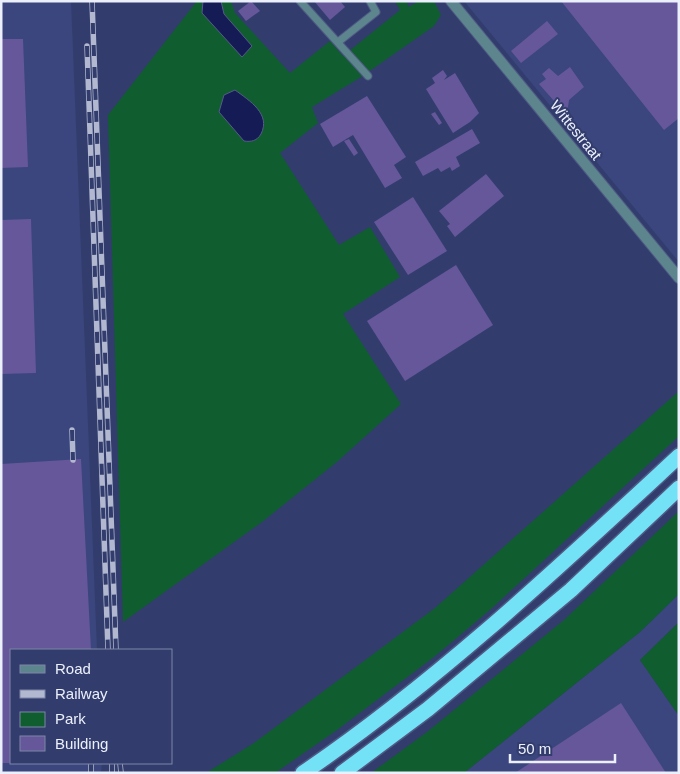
<svg xmlns="http://www.w3.org/2000/svg" width="680" height="774" font-family="Arial,sans-serif">
<style>
.built{fill:#3a467d}
.green{fill:#105d30}
.water{fill:#141b55;stroke:#555b87}
.building{fill:#65579a}
.lines{fill:none;stroke-linecap:round;stroke-linejoin:round}
.lane-casing{stroke:#505a84;stroke-width:9}
.street-casing{stroke:#505a84;stroke-width:12}
.highway-casing{stroke:#505a84;stroke-width:18}
.lane{stroke:#5c858e;stroke-width:7}
.street{stroke:#5c858e;stroke-width:10}
.highway{stroke:#73e1f6;stroke-width:15}
.rail-casing{stroke:#b2b8d0;stroke-width:5.5}
.rail{stroke:#323d6d;stroke-width:4;stroke-dasharray:11;stroke-linecap:butt}
.labels{text-anchor:middle;dominant-baseline:central;stroke-width:4;stroke-linejoin:round;paint-order:stroke}
.street-label{font-size:15px;fill:#ecf0fc;stroke:#323d6d}
</style>
<rect width="100%" height="100%" fill="#323d6d"/>
<g class="built">
<polygon points="1,1 71,1 97,650 11,650 11,763 102,763 101,773 1,773"/>
<polygon points="464,1 679,1 679,262"/>
<polygon points="679,594 679,622 640,660 679,716 679,773 464,773 640,632"/>
</g>
<g class="green">
<polygon points="197,1 203,1 202,13 252,46 224,14 221,1 231,1 235,13 290,73 330,41 343,56 400,10 395,1 407,1 408,7 420,1 434,1 441,15 434,26 361,77 312,107 318,123 280,153 339,245 370,227 400,277 343,314 401,404 338,461 262,522 123,622 108,115"/>
<polygon points="679,391 679,436 491,609 434,657 337,730 275,773 206,773 254,743 435,608"/>
<polygon points="679,511 679,594 640,632 464,773 371,773 427,732 564,620"/>
<polygon points="679,622 679,716 640,660"/>
</g>
<g class="water">
<polygon points="203,1 221,1 224,14 252,46 242,57 202,13"/>
<path d="M 235,90 C 250,101 271,114 261,134 C 257,141 251,142 244,141 L 219,112 L 224,95 Z"/>
</g>
<g class="building">
<polygon points="251,1 260,11 246,21 238,11"/>
<polygon points="314,1 340,1 345,7 330,20"/>
<polygon points="561,1 679,1 679,118 664,130"/>
<polygon points="547,21 558,34 521,63 511,51"/>
<polygon points="1,39 23,39 28,167 1,168"/>
<polygon points="570,67 584,87 569,100 568,107 563,111 539,84 546,79 542,74 549,68 558,76"/>
<polygon points="443,70 447,76 444,80 455,73 479,113 470,122 453,133 426,89 435,83 432,78"/>
<polygon points="367,96 406,157 394,165 402,178 385,188 353,135 333,147 320,124"/>
<polygon points="435,112 442,123 439,125 431,114"/>
<polygon points="472,129 480,143 456,157 460,166 452,171 450,167 441,172 438,168 423,176 415,162"/>
<polygon points="349,139 358,153 354,156 344,141"/>
<polygon points="486,174 504,196 455,237 447,226 450,224 439,211"/>
<polygon points="413,197 447,251 408,275 374,222"/>
<polygon points="31,219 36,373 1,374 1,220"/>
<polygon points="456,265 493,325 405,381 367,321"/>
<polygon points="81,459 91,650 11,650 11,763 1,763 1,464"/>
<polygon points="621,703 666,773 515,773"/>
</g>
<g class="lines">
<g class="lane-casing">
<g id="lane">
<polyline points="300,1 368,76"/>
<polyline points="338,42 376,12 370,1"/>
</g>
</g>
<g class="street-casing">
<polyline id="street" points="451,1 679,278"/>
</g>
<g class="highway-casing">
<g id="highway">
<path d="M 303,773 C 438,681 559,567 679,456"/>
<polyline points="342,773 428,709 571,590 679,488"/>
</g>
</g>
<use href="#lane" class="lane"/>
<use href="#street" class="street"/>
<use href="#highway" class="highway"/>
<g class="rail-casing">
<g id="rail">
<polyline points="92,1 116,650"/>
<polyline points="87,46 108,650"/>
<polyline points="72,430 73,460"/>
<polyline points="91,763 91,773"/>
<polyline points="112,763 112,773"/>
<polyline points="120,763 121,773"/>
</g>
</g>
<use href="#rail" class="rail"/>
</g>
<g class="labels">
<g class="street-label">
<text transform="translate(576 130) rotate(51)">Wittestraat</text>
</g>
</g>
<rect width="680" height="774" fill="none" stroke="#ecf0fc" stroke-width="5"/>
<rect x="10" y="649" width="162" height="115" fill="#323d6d" stroke="#7c85a6"/>
<rect x="20" y="665" width="25" height="8" fill="#5c858e" stroke="#7c85a6"/>
<text x="55" y="674" font-size="15" fill="#ecf0fc">Road</text>
<rect x="20" y="690" width="25" height="8" fill="#b2b8d0" stroke="#7c85a6"/>
<text x="55" y="699" font-size="15" fill="#ecf0fc">Railway</text>
<rect x="20" y="712" width="25" height="15" fill="#105d30" stroke="#7c85a6"/>
<text x="55" y="724" font-size="15" fill="#ecf0fc">Park</text>
<rect x="20" y="736" width="25" height="15" fill="#65579a" stroke="#7c85a6"/>
<text x="55" y="749" font-size="15" fill="#ecf0fc">Building</text>
<path d="M510 754v8h105v-8" fill="none" stroke="#ecf0fc" stroke-width="2.5"/>
<text x="518" y="754" font-size="15" fill="#ecf0fc" stroke="#323d6d" stroke-width="4" paint-order="stroke">50 m</text>
</svg>
